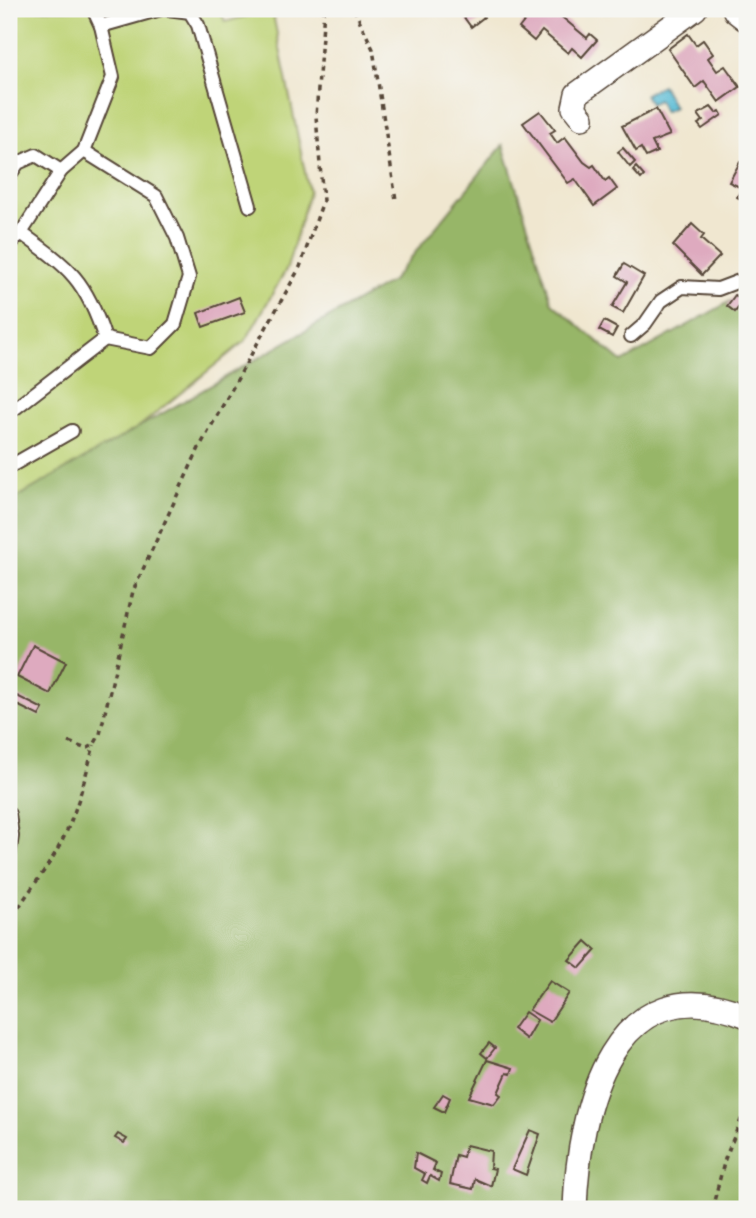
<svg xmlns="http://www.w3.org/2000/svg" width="756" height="1218" font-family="'Comic Neue',sans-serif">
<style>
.green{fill:#bfd478;stroke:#7d7f4b;stroke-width:2}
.forest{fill:#97b668;stroke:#697043;stroke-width:2}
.water{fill:#55bad4;stroke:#487279;stroke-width:2}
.building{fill:#deaabf}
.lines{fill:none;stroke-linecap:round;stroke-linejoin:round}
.service-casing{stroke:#564639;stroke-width:16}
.minor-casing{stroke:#564639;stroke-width:26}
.tertiary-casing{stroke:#564639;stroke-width:33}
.path{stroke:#564639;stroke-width:3.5;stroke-dasharray:5 5;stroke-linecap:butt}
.service{stroke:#fff;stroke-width:12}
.minor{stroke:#fff;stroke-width:23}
.tertiary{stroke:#fff;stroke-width:30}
</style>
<rect width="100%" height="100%" fill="#f6f6f2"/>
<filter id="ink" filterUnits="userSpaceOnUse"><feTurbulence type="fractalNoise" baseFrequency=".0143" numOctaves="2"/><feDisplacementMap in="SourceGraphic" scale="14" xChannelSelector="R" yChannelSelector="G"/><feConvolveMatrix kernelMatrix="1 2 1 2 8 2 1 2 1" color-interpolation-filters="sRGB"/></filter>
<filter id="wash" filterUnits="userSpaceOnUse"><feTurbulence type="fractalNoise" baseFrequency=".00686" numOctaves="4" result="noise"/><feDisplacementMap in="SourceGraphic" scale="28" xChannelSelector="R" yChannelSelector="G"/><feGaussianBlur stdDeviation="1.57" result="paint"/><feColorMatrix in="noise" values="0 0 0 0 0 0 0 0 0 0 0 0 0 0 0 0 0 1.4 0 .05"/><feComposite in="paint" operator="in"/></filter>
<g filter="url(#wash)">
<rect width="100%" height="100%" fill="#f0e7d0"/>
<polygon class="green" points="9,9 220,9 225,22 272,9 309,192 287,268 246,340 9,532"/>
<polygon class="forest" points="503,145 552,303 622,362 747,292 747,1209 9,1209 9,502 392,281"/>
<polygon class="water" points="662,85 674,107 664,112 658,100 650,104 645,94"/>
<g id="blocks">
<g class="building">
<polygon points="458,9 479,9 484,17 471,27"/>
<polygon points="534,9 540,9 552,18 557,13 587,38 590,34 597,40 582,57 572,48 568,53 542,31 534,41 519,28"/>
<polygon points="688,34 696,45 703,40 713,54 708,58 717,71 725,66 740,87 719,102 704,81 695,88 668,49"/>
<polygon points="711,107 716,113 720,111 722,115 702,129 698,124 703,121 698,114"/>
<polygon points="656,109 670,135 652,142 657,152 646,157 641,148 636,151 622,126"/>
<polygon points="540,111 555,130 550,133 557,143 565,137 584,162 591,167 594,165 605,181 609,178 617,189 594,206 575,179 568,183 523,123"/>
<polygon points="623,148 635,162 630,167 618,152"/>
<polygon points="740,162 747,166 747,202 737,197 742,188 729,182"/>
<polygon points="636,167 644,176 641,179 633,170"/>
<polygon points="692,224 704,235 701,239 720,256 702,275 673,246"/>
<polygon points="624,264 644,276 623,313 612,307 627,282 617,276"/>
<polygon points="735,295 744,301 735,312 727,306"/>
<polygon points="239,297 245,312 203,327 198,313"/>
<polygon points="604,321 617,328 612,337 599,330"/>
<polygon points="33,645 66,662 50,694 17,677"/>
<polygon points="17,696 43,709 39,716 13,703"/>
<polygon points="586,941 596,950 580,968 569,960"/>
<polygon points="550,981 569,993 550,1022 529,1010"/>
<polygon points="525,1012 537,1020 526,1039 513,1029"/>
<polygon points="489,1043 495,1048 487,1058 481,1053"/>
<polygon points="487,1060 513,1068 511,1074 507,1073 498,1093 501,1095 494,1104 469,1097"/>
<polygon points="443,1094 450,1098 444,1112 434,1107"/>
<polygon points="530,1130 540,1134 526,1175 512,1169"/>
<polygon points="118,1134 127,1139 124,1143 115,1138"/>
<polygon points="466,1145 491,1151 490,1168 495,1169 491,1186 475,1179 473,1189 450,1184 456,1155 463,1157"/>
<polygon points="416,1153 436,1163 433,1170 441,1174 439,1181 430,1176 427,1183 422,1180 425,1174 414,1168"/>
</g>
</g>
</g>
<g filter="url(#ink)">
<use href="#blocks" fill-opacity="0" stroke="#564639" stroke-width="2"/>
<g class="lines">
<g class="service-casing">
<g id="service">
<polyline points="168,9 190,12 198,25 250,206"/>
<polyline points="101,26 161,9"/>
<polyline points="84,151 156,196 177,238 189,277 175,324 151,348 105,339"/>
<polyline points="9,176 18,163 36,155 61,171"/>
<polyline points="9,245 21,233 61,171 84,151 113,77 101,26 93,9"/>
<polyline points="631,336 645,324 661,301 682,287 718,289 747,278"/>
<path d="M 9,413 L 105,339 C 86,280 70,268 21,233"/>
<polyline points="9,467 72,431"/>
<polyline points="9,814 12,836 9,856"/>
</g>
</g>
<g class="minor-casing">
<g id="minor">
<polyline points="582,118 574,108 577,94 695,9"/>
<path d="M 575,1209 C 578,1109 613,960 747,1016"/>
</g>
</g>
<g class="tertiary-casing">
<polyline id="tertiary" points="738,9 747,16"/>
</g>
<g class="path">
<polyline points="354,9 373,49 396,200"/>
<polyline points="69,742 86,749 94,745 100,734 133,591 199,448 300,267 323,201 316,116 324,9"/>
<path d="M 9,925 C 22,898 41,878 56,852 C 75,820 84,781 94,745"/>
<polyline points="712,1209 725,1159 745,1110 747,1090"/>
</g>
<use href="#service" class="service"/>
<use href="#minor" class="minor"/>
<use href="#tertiary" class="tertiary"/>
</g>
</g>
<rect width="756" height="1218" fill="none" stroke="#f6f6f2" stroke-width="35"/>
</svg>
